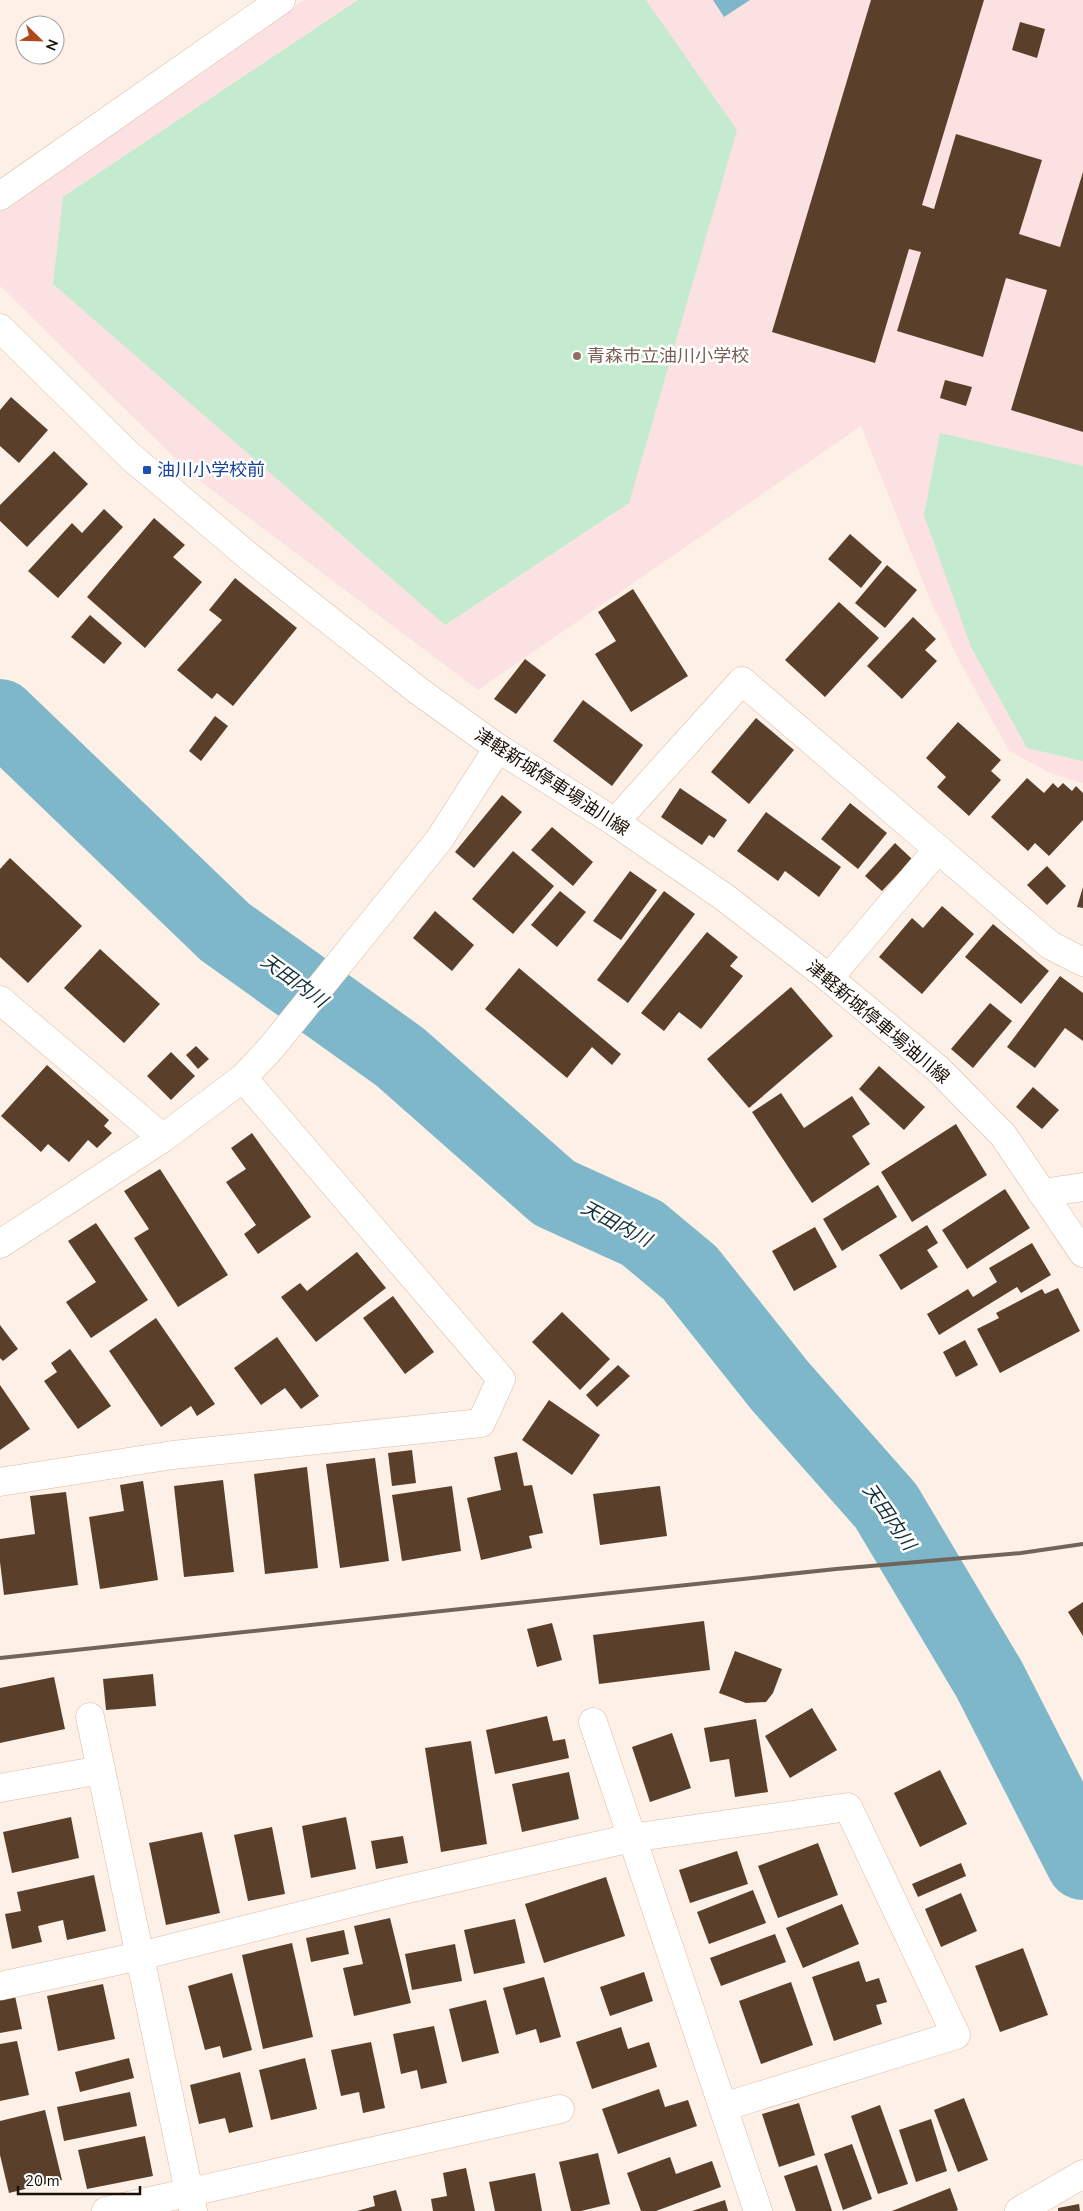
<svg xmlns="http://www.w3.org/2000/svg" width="1083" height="2211" font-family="'Nunito Sans','Noto Sans JP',sans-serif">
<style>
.education{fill:#fce1e2}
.green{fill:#c4ebcf}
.water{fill:#7db7c9}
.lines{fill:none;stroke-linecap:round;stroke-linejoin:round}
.river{stroke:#7db7c9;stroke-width:74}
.building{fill:#5a402a}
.minor-casing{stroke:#dabba2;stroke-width:29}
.secondary-casing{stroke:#dabba2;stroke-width:29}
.minor{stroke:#fff;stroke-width:28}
.secondary{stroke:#fff;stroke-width:28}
.rail{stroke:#70645b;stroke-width:4}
.education-dot{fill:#8d6e63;stroke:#fff;stroke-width:2}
.transit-dot{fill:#1a4fb4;stroke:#fff;stroke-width:2}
.labels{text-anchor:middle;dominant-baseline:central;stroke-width:5;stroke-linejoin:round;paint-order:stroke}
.education-label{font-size:18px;fill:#785e54;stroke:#fff;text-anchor:start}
.transit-label{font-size:18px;fill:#164399;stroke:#fff;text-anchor:start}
.street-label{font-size:18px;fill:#1b1007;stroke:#fff}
.water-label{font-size:19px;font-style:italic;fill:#133039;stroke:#fff}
</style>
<rect width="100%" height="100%" fill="#fdf0e6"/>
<polygon class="education" points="304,0 1083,0 1083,783 1050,773 1009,751 958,658 929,597 861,426 478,690 193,476 0,286 0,212"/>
<g class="green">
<polygon points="358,0 646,0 737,130 629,503 445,625 53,284 63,197"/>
<polygon points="940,433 1083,466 1083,761 1027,748 971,647 924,515"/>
</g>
<polygon class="water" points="713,0 750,0 724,17"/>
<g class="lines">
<polyline class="river" points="0,716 225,932 400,1057 554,1193 642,1233 690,1273 780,1386 886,1506 989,1679 1083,1863"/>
</g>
<g class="building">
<polygon points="871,0 984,0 922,205 934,209 956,134 1042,160 1019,234 1060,247 1083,172 1083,432 1011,410 1047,290 1006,278 983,357 897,331 921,252 909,249 875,363 772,332"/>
<polygon points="1020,22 1045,29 1037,58 1012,50"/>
<polygon points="945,380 972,387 966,406 940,398"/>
<polygon points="11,397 48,430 19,463 0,446 0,410"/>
<polygon points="54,451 88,484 27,547 0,521 0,505"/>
<polygon points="104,509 123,527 58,598 28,571 72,523 82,533"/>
<polygon points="154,518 185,545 173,557 202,582 145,648 87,597"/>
<polygon points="850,534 882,562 861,588 828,559"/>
<polygon points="887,565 917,590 885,628 855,603"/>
<polygon points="235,578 297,628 233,706 217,693 212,699 177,670 222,620 209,610"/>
<polygon points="633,589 688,676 631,712 595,654 616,641 598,612"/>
<polygon points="839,602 879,638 825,697 785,660"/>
<polygon points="90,615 122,643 104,664 71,637"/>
<polygon points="913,617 936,639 925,650 937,661 902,699 867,666"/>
<polygon points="525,659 546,675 516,714 494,699"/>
<polygon points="583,700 643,745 612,786 553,741"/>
<polygon points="215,716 228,726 201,761 189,751"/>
<polygon points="756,718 794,750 749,804 711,772"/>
<polygon points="958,722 1001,760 991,771 1001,780 969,816 937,787 946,777 926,758"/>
<polygon points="1027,778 1044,793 1053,783 1058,788 1063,783 1072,791 1076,786 1083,793 1083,820 1049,856 1035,843 1028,851 991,817"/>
<polygon points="680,788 727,820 714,838 709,835 702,845 661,817"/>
<polygon points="502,795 522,812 474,868 455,852"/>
<polygon points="850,803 887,833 858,869 821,839"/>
<polygon points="766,812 841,867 819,897 785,871 778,881 737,851"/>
<polygon points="552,827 593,862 573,886 531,850"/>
<polygon points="895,843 912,859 882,891 865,876"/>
<polygon points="513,851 554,886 513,934 472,899"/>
<polygon points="10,858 82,926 28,983 0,957 0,869"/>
<polygon points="1047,866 1066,886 1047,905 1027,885"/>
<polygon points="630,871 657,890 621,940 593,921"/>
<polygon points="1083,887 1083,908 1077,907"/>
<polygon points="560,891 586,912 557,947 531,925"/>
<polygon points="664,891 695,914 628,1003 597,980"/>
<polygon points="942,906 974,934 922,994 879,957 912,918 923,928"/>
<polygon points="435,911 474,945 452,971 413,938"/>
<polygon points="993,924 1049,971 1021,1004 965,957"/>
<polygon points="707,932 738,957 730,966 743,976 701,1029 679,1012 664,1031 641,1013"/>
<polygon points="100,949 160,1004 124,1043 64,988"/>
<polygon points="519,968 621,1054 612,1065 592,1047 567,1078 485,1009"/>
<polygon points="1060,976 1083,993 1083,1041 1065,1028 1035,1068 1007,1047"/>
<polygon points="791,987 833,1036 749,1108 707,1059"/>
<polygon points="990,1003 1012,1021 973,1068 951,1049"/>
<polygon points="196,1046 209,1059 198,1069 186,1055"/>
<polygon points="171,1052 195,1076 171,1100 147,1076"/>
<polygon points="47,1065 109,1120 104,1126 112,1133 97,1148 88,1140 69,1162 48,1144 41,1152 1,1116"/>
<polygon points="879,1066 925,1107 904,1130 859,1089"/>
<polygon points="1033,1087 1059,1110 1042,1129 1016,1107"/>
<polygon points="781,1093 804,1128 852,1096 870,1124 852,1136 870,1164 812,1203 752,1112"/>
<polygon points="956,1124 987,1175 912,1222 881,1172"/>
<polygon points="252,1133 311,1217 258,1254 244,1234 256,1225 226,1182 246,1169 231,1148"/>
<polygon points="160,1169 228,1275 178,1307 134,1238 149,1229 124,1191"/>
<polygon points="878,1185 897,1217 842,1251 823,1219"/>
<polygon points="1005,1189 1030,1228 967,1269 942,1230"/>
<polygon points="96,1223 148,1300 91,1338 66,1302 96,1282 68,1241"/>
<polygon points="927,1225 938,1243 927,1250 938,1267 901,1290 879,1255"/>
<polygon points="815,1227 837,1267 794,1291 772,1251"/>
<polygon points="1032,1243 1051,1275 1021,1293 1017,1287 939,1335 927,1314 968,1289 973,1297 997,1282 989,1268"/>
<polygon points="357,1252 386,1288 316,1342 281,1297 300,1283 307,1291"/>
<polygon points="1058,1288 1080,1331 1000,1373 977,1329 999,1318 996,1313 1042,1289 1045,1294"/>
<polygon points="393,1296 434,1352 405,1374 363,1318"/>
<polygon points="562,1312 610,1359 580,1390 532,1342"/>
<polygon points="156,1318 215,1404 197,1416 191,1406 161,1427 109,1351"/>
<polygon points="0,1325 18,1349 3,1361 0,1358"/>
<polygon points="277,1337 319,1396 301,1409 285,1388 261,1405 234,1368"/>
<polygon points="965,1340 978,1365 956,1377 943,1352"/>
<polygon points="70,1349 111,1406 78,1429 44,1381 57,1372 51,1363"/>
<polygon points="618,1365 630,1376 597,1407 586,1395"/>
<polygon points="0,1385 30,1429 0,1450"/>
<polygon points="549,1400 600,1435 572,1475 522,1440"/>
<polygon points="412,1450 416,1483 392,1486 388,1453"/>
<polygon points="517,1452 524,1486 532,1485 543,1533 529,1536 532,1548 481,1560 467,1498 501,1490 494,1457"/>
<polygon points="375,1458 389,1561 340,1568 326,1464"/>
<polygon points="307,1467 318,1568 265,1574 254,1474"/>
<polygon points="223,1480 234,1572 184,1577 174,1486"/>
<polygon points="143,1481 158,1580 100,1589 89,1517 124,1511 120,1485"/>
<polygon points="452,1486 461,1551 402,1561 392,1495"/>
<polygon points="660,1486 667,1536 600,1545 593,1494"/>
<polygon points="66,1492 78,1585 4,1595 0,1562 0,1539 35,1534 30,1496"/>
<polygon points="1083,1602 1083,1636 1068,1612"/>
<polygon points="704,1621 710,1670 599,1684 593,1635"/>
<polygon points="552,1623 562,1660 537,1667 527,1629"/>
<polygon points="735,1651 782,1669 773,1693 766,1702 746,1703 719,1693"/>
<polygon points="153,1674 156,1706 106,1710 103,1679"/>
<polygon points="54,1677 65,1729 0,1743 0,1688"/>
<polygon points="812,1708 837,1750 790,1778 765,1736"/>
<polygon points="547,1716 553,1741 565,1739 569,1758 495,1774 486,1730"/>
<polygon points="756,1719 768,1792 735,1797 729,1759 710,1762 704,1728"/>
<polygon points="672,1733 691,1788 650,1802 632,1747"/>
<polygon points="471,1741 487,1844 441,1852 425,1748"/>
<polygon points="940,1770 967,1824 920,1847 894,1793"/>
<polygon points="569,1772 579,1819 522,1832 512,1784"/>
<polygon points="71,1817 79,1858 12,1873 3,1832"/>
<polygon points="346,1817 356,1869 311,1878 302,1826"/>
<polygon points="272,1827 285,1894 248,1901 234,1835"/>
<polygon points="202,1832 220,1913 166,1925 149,1843"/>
<polygon points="403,1836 408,1863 376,1869 371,1841"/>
<polygon points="818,1843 838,1895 778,1918 758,1866"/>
<polygon points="737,1851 748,1884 690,1903 679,1870"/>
<polygon points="961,1863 966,1876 918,1897 912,1884"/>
<polygon points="94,1875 106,1931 67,1940 63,1920 38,1926 42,1942 12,1949 5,1914 21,1911 17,1892"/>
<polygon points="606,1877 625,1936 544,1963 525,1904"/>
<polygon points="753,1890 766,1923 709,1944 697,1912"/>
<polygon points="961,1893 977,1931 941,1947 925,1909"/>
<polygon points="842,1904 859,1944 803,1968 786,1928"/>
<polygon points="390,1918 411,2003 354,2016 343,1968 363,1964 354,1926"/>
<polygon points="515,1919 525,1963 474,1974 464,1930"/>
<polygon points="344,1930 349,1954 311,1962 306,1938"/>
<polygon points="775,1934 786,1962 721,1986 710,1958"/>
<polygon points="292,1943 313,2037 263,2049 242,1955"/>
<polygon points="455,1944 462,1981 412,1990 405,1954"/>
<polygon points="1023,1948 1048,2015 1000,2032 975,1966"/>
<polygon points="859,1961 866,1982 879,1978 887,2002 876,2005 882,2024 834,2041 812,1977"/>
<polygon points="644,1972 653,2001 610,2016 600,1987"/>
<polygon points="232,1973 252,2050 223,2058 220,2046 205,2050 188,1986"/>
<polygon points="544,1977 561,2037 540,2043 536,2029 516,2035 503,1988"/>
<polygon points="791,1982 813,2045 761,2064 739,2001"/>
<polygon points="103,1984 115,2039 58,2051 47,1996"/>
<polygon points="15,1996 22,2029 0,2033 0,1999"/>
<polygon points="486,2000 499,2053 462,2062 449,2009"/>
<polygon points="434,2026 447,2083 421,2089 417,2070 401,2074 393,2034"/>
<polygon points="621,2027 628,2049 649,2042 657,2067 592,2089 576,2042"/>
<polygon points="17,2041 29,2095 0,2101 0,2044"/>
<polygon points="371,2042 385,2108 363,2113 359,2092 341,2096 331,2050"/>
<polygon points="129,2058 134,2078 80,2092 75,2072"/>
<polygon points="305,2058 317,2109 271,2120 259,2070"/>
<polygon points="240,2072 253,2127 229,2133 225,2118 199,2124 190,2085"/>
<polygon points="659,2089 665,2107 688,2100 697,2126 618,2154 602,2109"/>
<polygon points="130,2092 137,2126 64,2141 57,2107"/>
<polygon points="964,2098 988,2160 958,2172 934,2110"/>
<polygon points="799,2103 815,2155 779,2167 762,2114"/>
<polygon points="880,2105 908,2184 878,2194 851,2116"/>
<polygon points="45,2110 62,2180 9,2193 0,2155 0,2121"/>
<polygon points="931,2119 947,2171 916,2182 899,2130"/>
<polygon points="145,2136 153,2176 87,2189 78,2150"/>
<polygon points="852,2144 872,2199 843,2210 824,2154"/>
<polygon points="598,2153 610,2204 581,2211 571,2211 559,2162"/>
<polygon points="670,2157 676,2174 712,2161 721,2187 656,2211 641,2211 627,2173"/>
<polygon points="817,2165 832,2211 796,2211 784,2176"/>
<polygon points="466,2168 475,2211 433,2211 431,2199 447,2196 443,2173"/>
<polygon points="535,2173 542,2211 495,2211 489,2182"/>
<polygon points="950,2188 958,2210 956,2211 892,2211"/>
<polygon points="396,2190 402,2211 357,2211 375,2206 373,2196"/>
<polygon points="725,2200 728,2211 692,2211"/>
<polygon points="1079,2204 1080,2211 1058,2211 1058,2208"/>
</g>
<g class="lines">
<g class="minor-casing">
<g id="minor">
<polyline points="0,196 281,0"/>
<polyline points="615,822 742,681 938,849"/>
<polyline points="829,978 938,849 1050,945 1083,962"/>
<polyline points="0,1000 163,1138"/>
<polyline points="1042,1193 1083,1187"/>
<polyline points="0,1244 163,1138 243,1078 271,1048 439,840 498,748"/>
<polyline points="0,1482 173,1455 481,1423 501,1379 243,1078"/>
<polyline points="90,1717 193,2211"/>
<polyline points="593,1722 758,2211"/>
<polyline points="0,1788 101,1770"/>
<polyline points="0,1986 140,1956 399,1891 631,1838 848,1807 956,2035 723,2107"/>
<polyline points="106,2211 560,2109"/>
<polyline points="1019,2211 1083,2174"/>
</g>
</g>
<g class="secondary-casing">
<polyline id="secondary" points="0,328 130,456 253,560 420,692 498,748 615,822 724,897 829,978 938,1069 1003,1135 1083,1253"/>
</g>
<use href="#minor" class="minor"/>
<use href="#secondary" class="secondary"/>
<polyline class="rail" points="0,1658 836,1569 1021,1553 1083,1544"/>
</g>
<circle class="education-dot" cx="577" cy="356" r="5"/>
<rect class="transit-dot" x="142" y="465" width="10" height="10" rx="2.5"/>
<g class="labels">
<g class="education-label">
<text x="587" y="356">青森市立油川小学校</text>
</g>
<g class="transit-label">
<text x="157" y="470">油川小学校前</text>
</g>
<g class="street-label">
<text transform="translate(552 782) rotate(33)">津軽新城停車場油川線</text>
<text transform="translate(878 1022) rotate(40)">津軽新城停車場油川線</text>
</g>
<g class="water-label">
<text transform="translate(294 981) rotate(36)">天田内川</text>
<text transform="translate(616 1224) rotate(28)">天田内川</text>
<text transform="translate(889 1517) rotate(55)">天田内川</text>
</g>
</g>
<g transform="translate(40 40) rotate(113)"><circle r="24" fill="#ffffff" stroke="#a49f9c"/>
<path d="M0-4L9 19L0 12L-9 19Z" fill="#af491c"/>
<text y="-8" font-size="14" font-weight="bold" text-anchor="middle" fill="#1b1007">N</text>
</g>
<path d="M18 2186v8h122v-8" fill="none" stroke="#1b1007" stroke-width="2.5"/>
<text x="25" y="2186" font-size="15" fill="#1b1007" stroke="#ffffff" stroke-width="4" paint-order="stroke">20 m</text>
</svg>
